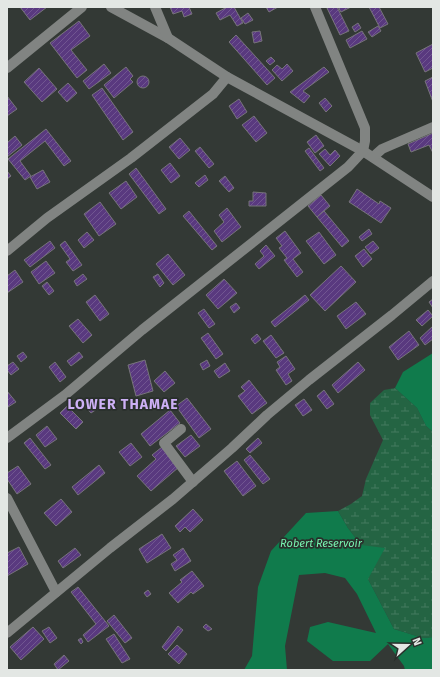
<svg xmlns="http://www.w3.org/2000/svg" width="440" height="677" font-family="'Fira Sans',sans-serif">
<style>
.wetland{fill:url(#wetland-marsh)}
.water{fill:#107b4c}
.building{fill:url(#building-hatch);stroke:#77747b}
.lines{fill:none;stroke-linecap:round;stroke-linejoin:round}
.minor{stroke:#818482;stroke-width:10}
.labels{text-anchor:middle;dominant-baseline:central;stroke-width:3.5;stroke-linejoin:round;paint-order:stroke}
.water-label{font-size:11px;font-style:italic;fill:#77f2af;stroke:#292f2b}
.district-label{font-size:14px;font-weight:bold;letter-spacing:1px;fill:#cdb0f5;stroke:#292f2b}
</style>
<defs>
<pattern id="wetland-marsh" width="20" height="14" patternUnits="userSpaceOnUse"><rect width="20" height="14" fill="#246443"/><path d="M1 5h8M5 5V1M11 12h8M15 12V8" fill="none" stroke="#447a5e"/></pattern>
<pattern id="building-hatch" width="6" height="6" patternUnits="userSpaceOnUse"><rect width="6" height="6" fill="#59397f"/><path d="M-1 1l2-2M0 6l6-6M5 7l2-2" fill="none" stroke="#715691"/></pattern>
</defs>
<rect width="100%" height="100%" fill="#333935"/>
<polygon class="wetland" points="395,388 417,408 426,426 433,432 433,637 423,638 394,629 368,579 361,545 348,528 338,511 351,504 362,496 366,479 383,440 370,415 370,403 384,390"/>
<g class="water">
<polygon points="433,353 433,432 426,426 417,408 395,388 403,372"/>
<polygon points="338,511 348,528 361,545 385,548 368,579 394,629 423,638 433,637 433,670 405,670 404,666 388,644 370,661 333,661 307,641 310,627 328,622 376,633 357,594 345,578 325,573 299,575 285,646 287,670 244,670 252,656 258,587 271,551 306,513"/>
</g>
<g class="building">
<polygon points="20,7 47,7 30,20"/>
<polygon points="170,7 189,7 192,14 184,17 182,11 173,14"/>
<polygon points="227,7 234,7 243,23 237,26 230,15 220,20 216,13"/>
<polygon points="266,7 278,7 269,12"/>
<polygon points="330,7 337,7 349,31 340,35 327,8"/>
<polygon points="338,7 351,7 341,12"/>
<polygon points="369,7 379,7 388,24 380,28"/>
<polygon points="248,13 253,20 245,24 241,18"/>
<polygon points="79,21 90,36 71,50 87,70 77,78 50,43"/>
<polygon points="358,23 361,28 355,32 352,27"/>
<polygon points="378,26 381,31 372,37 368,32"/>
<polygon points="260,31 262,41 254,43 252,32"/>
<polygon points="362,31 367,39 350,48 346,40"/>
<polygon points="236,35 275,78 267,85 229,42"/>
<polygon points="433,44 433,68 425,72 416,53"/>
<polygon points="271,57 275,61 270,65 266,61"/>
<polygon points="104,64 111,73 89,89 83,81"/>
<polygon points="287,64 293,71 282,81 272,70 277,65 282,69"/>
<polygon points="126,67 133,76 130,79 133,82 114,98 104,85"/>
<polygon points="324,67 329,72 303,91 310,96 304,103 290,92"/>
<polygon points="39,68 57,89 42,102 24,82"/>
<circle cx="143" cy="82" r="6"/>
<polygon points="433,77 433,102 425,81"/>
<polygon points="68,83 77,93 67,102 58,92"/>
<polygon points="102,88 133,132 123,140 92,95"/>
<polygon points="7,96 17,109 7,116"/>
<polygon points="325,98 332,106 326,112 319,103"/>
<polygon points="239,99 247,112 237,119 229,106"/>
<polygon points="254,116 267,133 256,142 242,125"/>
<polygon points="46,129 71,161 64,166 45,141 20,161 31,176 25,180 8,159"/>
<polygon points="433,133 433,153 429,145 411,152 408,144"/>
<polygon points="316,135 324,146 315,153 307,142"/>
<polygon points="15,136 22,145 7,157 7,143"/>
<polygon points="180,138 190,150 179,159 169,147"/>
<polygon points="200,147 214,164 209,168 195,151"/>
<polygon points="309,148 324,168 320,171 305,151"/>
<polygon points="325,149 330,155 335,150 340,156 330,166 319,154"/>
<polygon points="170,163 180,176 171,183 161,170"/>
<polygon points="136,168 166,209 159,214 129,174"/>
<polygon points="43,170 50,182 37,189 30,177"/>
<polygon points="7,171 11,176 7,179"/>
<polygon points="205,175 208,180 199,187 195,183"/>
<polygon points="225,176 234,188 229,192 219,181"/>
<polygon points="126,181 137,197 121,209 109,193"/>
<polygon points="357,189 379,204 380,201 391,208 381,223 349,202"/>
<polygon points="253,192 266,193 266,206 249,206 249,201 253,201"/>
<polygon points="321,195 330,206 317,217 308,206"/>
<polygon points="100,202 116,224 99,236 84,214"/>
<polygon points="227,208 241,227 222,242 214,231 224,222 219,215"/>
<polygon points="189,211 217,246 212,250 183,216"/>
<polygon points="324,211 349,241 342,247 317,217"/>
<polygon points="369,229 372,234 362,241 359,237"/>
<polygon points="285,231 301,253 293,259 303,272 297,277 284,260 287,258 279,248 282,246 276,238"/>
<polygon points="87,232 94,240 84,248 78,240"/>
<polygon points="319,232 336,255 324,264 306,241"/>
<polygon points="50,241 55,248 30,267 24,260"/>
<polygon points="65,241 82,265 73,271 66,262 70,259 60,245"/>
<polygon points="373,241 379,248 371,254 365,247"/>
<polygon points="266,245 275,256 259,269 255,264 264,256 260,251"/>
<polygon points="364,249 372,259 363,267 355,256"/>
<polygon points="168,254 185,275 173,285 156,264"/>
<polygon points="46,261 55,273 39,284 31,272"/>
<polygon points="341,266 356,282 325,311 310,295"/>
<polygon points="15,270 23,282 7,293 7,276"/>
<polygon points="83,274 87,279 77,286 74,281"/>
<polygon points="158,274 164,283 160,287 153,277"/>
<polygon points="224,279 237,293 218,309 206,295"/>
<polygon points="47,282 54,291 49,295 42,286"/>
<polygon points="95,295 109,314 100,321 86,302"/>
<polygon points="305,295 309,300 275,327 271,322"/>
<polygon points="433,299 433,308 429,302"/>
<polygon points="356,302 366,314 346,329 337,316"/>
<polygon points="236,303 240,308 234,313 230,307"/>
<polygon points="204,309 215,324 209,328 198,313"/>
<polygon points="428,310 433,316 422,326 416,320"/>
<polygon points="78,319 92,335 83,343 69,326"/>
<polygon points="433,326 433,339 425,345 420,338"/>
<polygon points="409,331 419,345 398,360 389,347"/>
<polygon points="208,333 223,354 216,359 201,338"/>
<polygon points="257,334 261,339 255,344 251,339"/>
<polygon points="271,335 284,353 276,358 263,341"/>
<polygon points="23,352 27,357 21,362 17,356"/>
<polygon points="79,352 83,357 71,366 67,361"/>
<polygon points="286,356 295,369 288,374 292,381 286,385 276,370 280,367 277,362"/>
<polygon points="145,360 153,391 136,396 128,365"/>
<polygon points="207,360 210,366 203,370 200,364"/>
<polygon points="13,362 19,369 11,375 7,370 7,366"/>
<polygon points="55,362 66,377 60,382 49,367"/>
<polygon points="358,362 365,370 338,393 332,385"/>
<polygon points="225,363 230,371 219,378 214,371"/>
<polygon points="165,371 175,383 164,392 154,381"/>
<polygon points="249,380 267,403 252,414 238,396 245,391 241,387"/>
<polygon points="324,390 334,404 327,409 317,396"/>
<polygon points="7,391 16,402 8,407 7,405"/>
<polygon points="187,398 211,429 199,438 176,406"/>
<polygon points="89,399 97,409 91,413 83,404"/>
<polygon points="304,399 312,410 303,416 295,405"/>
<polygon points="67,406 83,422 76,429 60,413"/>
<polygon points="170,410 180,423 150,446 141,434"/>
<polygon points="47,426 57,439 45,447 36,435"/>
<polygon points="191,435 200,446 185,457 176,446"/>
<polygon points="30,438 51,465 45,469 24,443"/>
<polygon points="258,438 262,443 250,453 246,449"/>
<polygon points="131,443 142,457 130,466 119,452"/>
<polygon points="162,447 179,467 151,491 137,476 156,459 152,455"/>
<polygon points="250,455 270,479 263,484 244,460"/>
<polygon points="237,461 256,486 243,496 224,471"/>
<polygon points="99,465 105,473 78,495 72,487"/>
<polygon points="18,466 31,484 17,494 7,479 7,473"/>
<polygon points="61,499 72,512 56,526 44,513"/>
<polygon points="193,509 203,520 190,532 185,527 180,532 175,526"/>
<polygon points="162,534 171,548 147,563 139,549"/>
<polygon points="19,547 28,564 7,576 7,553"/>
<polygon points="75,548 81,555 63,568 58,561"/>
<polygon points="183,548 191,561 175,571 171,564 177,560 173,555"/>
<polygon points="192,571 204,586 193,594 191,592 178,603 169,593 182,582 180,580"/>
<polygon points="78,587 109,626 88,642 83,635 96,624 71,592"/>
<polygon points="148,590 151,594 147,597 144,593"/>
<polygon points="114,615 132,638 125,643 107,621"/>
<polygon points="206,624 212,629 208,631 203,627"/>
<polygon points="178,626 183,630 166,651 162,647"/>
<polygon points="33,627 44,639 21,660 10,647"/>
<polygon points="49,627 57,638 50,643 42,631"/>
<polygon points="114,634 130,659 122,663 106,639"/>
<polygon points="81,638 83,642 81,644 78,640"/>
<polygon points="177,645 187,654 179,664 168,654"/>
<polygon points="64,655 69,661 58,670 54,664"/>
</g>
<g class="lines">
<g class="minor">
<polyline points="111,7 168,38 227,77 363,151 433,197"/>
<polyline points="155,7 168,38"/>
<polyline points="7,68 82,7"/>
<polyline points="373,157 382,149 433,127"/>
<polyline points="7,251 47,218 131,158 213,94 227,77"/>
<polyline points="181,429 164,443 193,482"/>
<polyline points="7,438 65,395 142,330 348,167 363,151 365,141 365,128 315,7"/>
<polyline points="7,498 56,592"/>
<polyline points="7,633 110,548 173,499 232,448 267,415 309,380 392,315 433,281"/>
</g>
</g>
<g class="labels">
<g class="water-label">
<text x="321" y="543">Robert Reservoir</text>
</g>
<g class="district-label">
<text x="123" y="404">LOWER THAMAE</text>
</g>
</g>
<rect width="440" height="677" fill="none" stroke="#e3e7e4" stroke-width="16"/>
<g transform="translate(408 645) rotate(69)" stroke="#292f2b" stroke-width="3" paint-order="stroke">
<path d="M0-3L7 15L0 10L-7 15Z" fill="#e3e7e4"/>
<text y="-6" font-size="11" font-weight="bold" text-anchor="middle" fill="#e3e7e4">N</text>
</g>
</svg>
